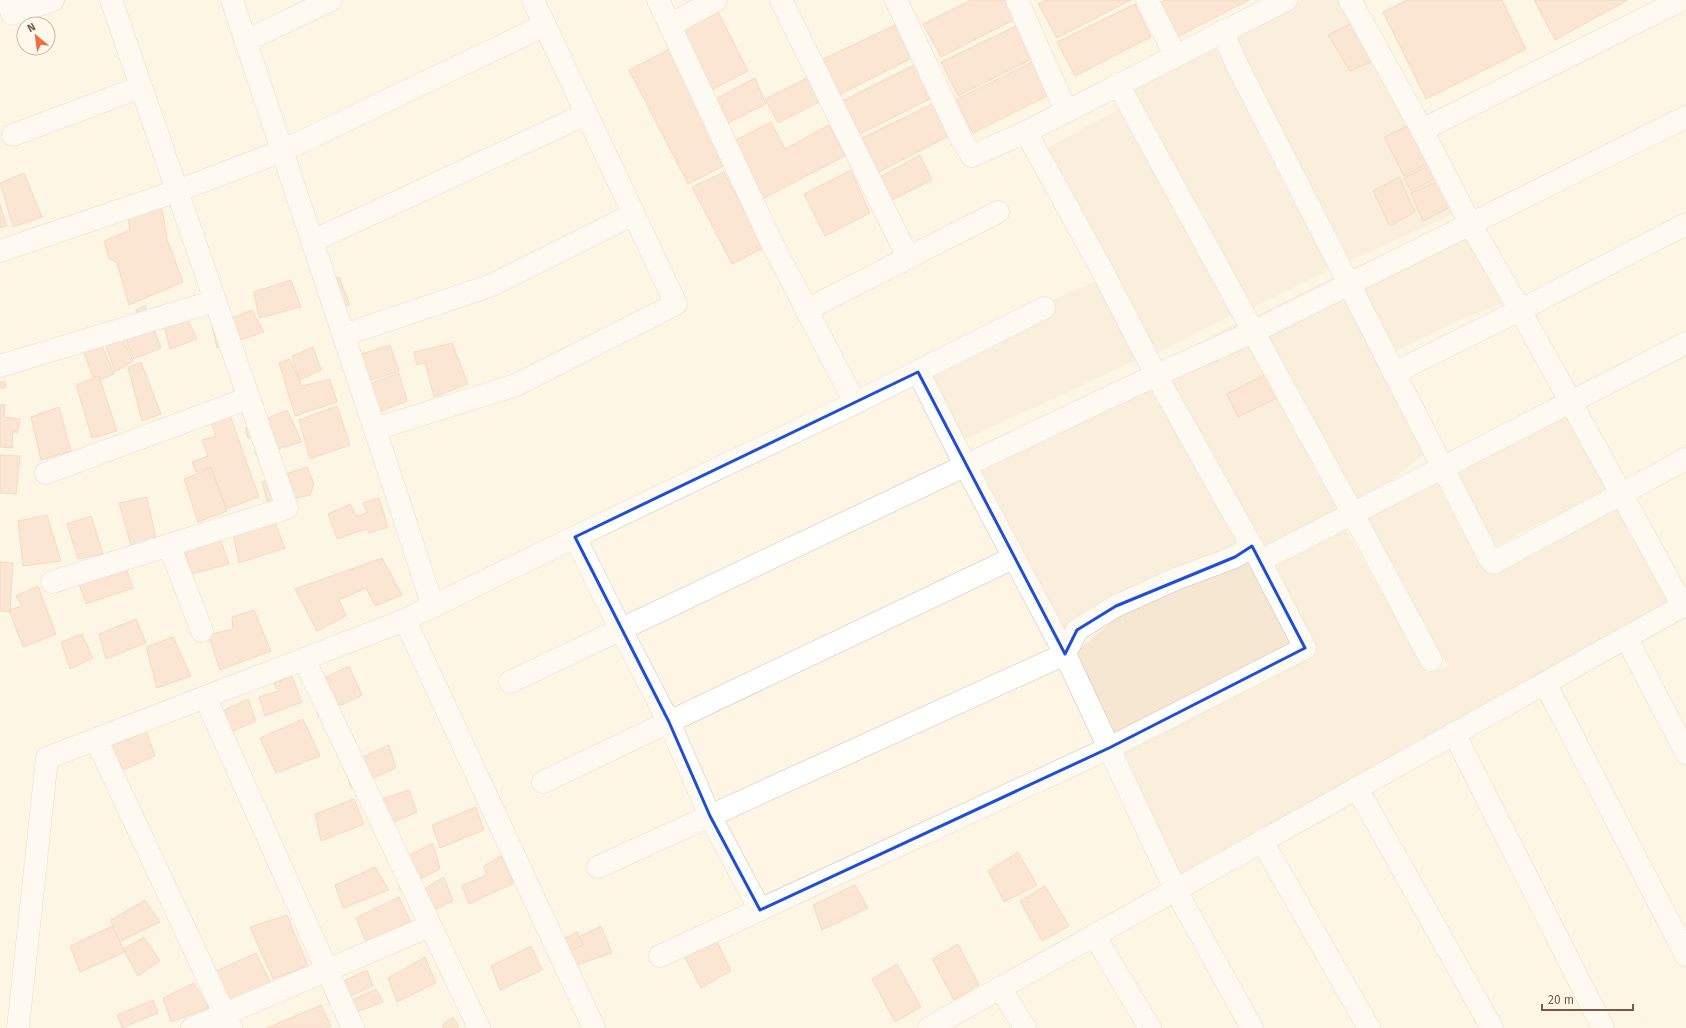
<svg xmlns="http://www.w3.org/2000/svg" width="1686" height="1028" font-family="'Fira Sans',sans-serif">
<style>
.residential{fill:#f6e7d2}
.building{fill:#f5d3ba;stroke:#e9ba99}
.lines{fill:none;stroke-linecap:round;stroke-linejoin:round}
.minor-casing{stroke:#d3beac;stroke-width:23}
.minor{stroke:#fff;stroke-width:22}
.marked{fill:none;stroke:#1d4ed8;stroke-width:3;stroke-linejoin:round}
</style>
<rect width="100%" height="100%" fill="#fef5e5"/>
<g class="residential">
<polygon points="1301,0 1345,0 1462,210 1342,264 1230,34"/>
<polygon points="1219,37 1336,266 1247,310 1124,86"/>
<polygon points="1126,105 1238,312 1152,356 1041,152"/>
<polygon points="1464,218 1520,303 1498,305 1464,318 1389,354 1349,270"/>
<polygon points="1340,274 1432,448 1353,511 1254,317"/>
<polygon points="1098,280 1141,358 961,441 921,360"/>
<polygon points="1245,319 1350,513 1261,559 1158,364"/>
<polygon points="1148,371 1243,544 1064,646 980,474 973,451"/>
<polygon points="1572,406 1613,488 1526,530 1494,549 1621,499 1675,603 1177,880 1121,753 1317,651 1271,564 1344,526 1427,673 1449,667 1357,515"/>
<polygon points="1246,560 1293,644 1111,738 1074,653 1119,616"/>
</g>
<g class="building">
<polygon points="971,0 1007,0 1016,19 941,57 923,24"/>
<polygon points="1046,0 1131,0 1057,38 1038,4"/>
<polygon points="1165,0 1249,0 1177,37 1159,3"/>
<polygon points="1407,0 1502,0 1526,49 1426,99 1383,12"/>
<polygon points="1534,0 1628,0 1555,40"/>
<polygon points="1135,4 1151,37 1075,76 1057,42"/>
<polygon points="716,8 748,71 709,91 677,28"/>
<polygon points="1358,20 1381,58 1350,71 1328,35"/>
<polygon points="895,25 912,58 835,97 817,62"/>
<polygon points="1018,25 1034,58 958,96 941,62"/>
<polygon points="672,48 727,164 688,184 629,70"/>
<polygon points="1034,61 1049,95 973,133 955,100"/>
<polygon points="916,64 932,98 856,136 838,103"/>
<polygon points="809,77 819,102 778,123 765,99"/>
<polygon points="755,78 766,104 724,125 712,101"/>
<polygon points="936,102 951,135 875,174 858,140"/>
<polygon points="771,122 785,149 829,125 845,156 762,199 732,142"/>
<polygon points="1412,124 1430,162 1404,176 1384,137"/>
<polygon points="920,155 932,180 890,201 878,178"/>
<polygon points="1431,164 1439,177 1411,191 1404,178"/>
<polygon points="851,170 870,213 825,236 804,194"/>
<polygon points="724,172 764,248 732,264 692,187"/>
<polygon points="24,173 42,217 13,227 0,183"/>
<polygon points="1399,177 1415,212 1390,226 1373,191"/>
<polygon points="1440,180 1454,205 1423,221 1411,193"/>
<polygon points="161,202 167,239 183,282 129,305 117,263 109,259 104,241 130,230 127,212"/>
<polygon points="0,204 7,226 0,228"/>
<polygon points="339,277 350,305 325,310 317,285"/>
<polygon points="291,280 301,307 259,318 254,292"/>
<polygon points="145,305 161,348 134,359 124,336 143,328 136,310"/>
<polygon points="160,309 188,320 197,339 170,349"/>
<polygon points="252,310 264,332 217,348 212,326"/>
<polygon points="100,329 123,339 133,361 115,372"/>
<polygon points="96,332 114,374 95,382 79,340"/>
<polygon points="452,343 468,384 434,397 425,363 417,365 414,352"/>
<polygon points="390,345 399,371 353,386 345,359"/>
<polygon points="313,347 321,370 300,380 292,356"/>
<polygon points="290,359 302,386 330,379 337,402 295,416 279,363"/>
<polygon points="141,362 161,414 142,421 128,367"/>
<polygon points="399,373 407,401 364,418 356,389"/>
<polygon points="1268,373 1281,396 1238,417 1227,394"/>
<polygon points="99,376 117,431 92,438 76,385"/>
<polygon points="0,382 6,382 5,388 0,387"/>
<polygon points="0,405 5,405 4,417 20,419 18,432 13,432 12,448 0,447"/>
<polygon points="337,406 350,445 310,459 299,420"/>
<polygon points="59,407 71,451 41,460 31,417"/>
<polygon points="228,410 259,497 226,509 211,467 196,472 192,462 208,456 202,440 216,436 209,417"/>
<polygon points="287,410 302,442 256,455 254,438 248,438 245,428"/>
<polygon points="0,455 20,456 16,494 0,493"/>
<polygon points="307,467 314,484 310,495 268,504 262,482"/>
<polygon points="211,468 227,511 198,522 184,479"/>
<polygon points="147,497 156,539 132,549 119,503"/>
<polygon points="379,498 388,527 369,533 367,529 337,539 328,514 350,504 356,516 367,513 363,503"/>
<polygon points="47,515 61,561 23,566 18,521"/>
<polygon points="91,516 103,554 78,559 67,524"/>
<polygon points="274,520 285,548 239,563 233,533"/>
<polygon points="219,536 229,564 191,574 184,548"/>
<polygon points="382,558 402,595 375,606 366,588 339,600 346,616 317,631 295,589"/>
<polygon points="0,562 13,563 10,612 0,611"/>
<polygon points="125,565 133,588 86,604 78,581"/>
<polygon points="38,586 56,634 23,647 9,610 22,606 16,596"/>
<polygon points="254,610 271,651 220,670 208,635 233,629 232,617"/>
<polygon points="136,619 146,643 106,659 99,634"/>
<polygon points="82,634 93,658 70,669 61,642"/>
<polygon points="173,637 191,676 157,688 146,647"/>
<polygon points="349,666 362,695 318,716 308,686"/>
<polygon points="292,676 302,702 265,716 259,697 278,691 274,683"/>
<polygon points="248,699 256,721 215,739 209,717"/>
<polygon points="303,719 320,756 276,773 260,738"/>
<polygon points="146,731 155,756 109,776 100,750"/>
<polygon points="389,745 396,768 351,788 345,765"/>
<polygon points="409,790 417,812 373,831 365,804"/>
<polygon points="354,799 364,824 321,841 315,814"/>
<polygon points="476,807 484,830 440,848 432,825"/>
<polygon points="433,843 440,869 400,889 393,864"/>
<polygon points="1018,852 1037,885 1004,902 988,871"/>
<polygon points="501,856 514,883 469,904 462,886 486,875 484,866"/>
<polygon points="375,867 389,890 343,908 335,885"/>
<polygon points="444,877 453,901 418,918 409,898"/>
<polygon points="855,885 868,908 822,930 813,905"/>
<polygon points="1045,886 1069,926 1042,941 1020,901"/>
<polygon points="399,897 413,926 368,947 356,918"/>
<polygon points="145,900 160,922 117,943 111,920"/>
<polygon points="287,915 308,966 273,979 250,927"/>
<polygon points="112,926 125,952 80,972 70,946"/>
<polygon points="601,926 612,953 561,970 559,946"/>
<polygon points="577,932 583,945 555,956 551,945"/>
<polygon points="714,935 731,971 701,988 678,944"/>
<polygon points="144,937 160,961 138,976 123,949"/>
<polygon points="958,944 979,985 954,1000 932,959"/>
<polygon points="531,946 542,970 500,990 491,966"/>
<polygon points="256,953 272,985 232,1005 212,973"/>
<polygon points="425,957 436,983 397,1002 388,978"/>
<polygon points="897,964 921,1007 895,1022 872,979"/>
<polygon points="367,970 373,986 330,1005 324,990"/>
<polygon points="194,983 209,1008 171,1022 163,998"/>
<polygon points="376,989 383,1002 341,1018 336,1007"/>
<polygon points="153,1000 158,1013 122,1028 117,1015"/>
<polygon points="321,1005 331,1026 326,1028 267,1028"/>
<polygon points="453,1017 459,1026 457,1028 443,1028 443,1024"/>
</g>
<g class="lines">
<g class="minor-casing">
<g id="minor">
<polyline points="8,0 12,14 53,0"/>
<polyline points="232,0 396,493 433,607"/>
<polyline points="658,0 771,241 855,403"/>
<polyline points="781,0 908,257"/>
<polyline points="896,0 962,140 972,156 1026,132 1286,0"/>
<polyline points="1017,0 1066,111"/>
<polyline points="1147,0 1175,55"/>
<polyline points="1350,0 1422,130 1471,225 1520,310 1683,606"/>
<polyline points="670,25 716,0"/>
<path d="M 1222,31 L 1238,67 C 1321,231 1406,394 1489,558 L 1493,563 L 1686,459"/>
<polyline points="245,41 331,0"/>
<polyline points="1118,84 1353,514 1431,660"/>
<polyline points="1422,130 1681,0"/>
<polyline points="13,135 141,87"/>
<polyline points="313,241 586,114"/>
<polyline points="0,251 177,191 282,151 545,25"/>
<polyline points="806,310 998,212"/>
<polyline points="344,335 492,285 634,214"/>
<polyline points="0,366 215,301"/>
<polyline points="918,372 965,465 1065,654 1175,889 1252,1028"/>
<polyline points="1394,373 1520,310 1686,224"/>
<polyline points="375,429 516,385 676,304 533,0"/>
<polyline points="46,473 249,398"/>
<polyline points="575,537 621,630 669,722 710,816 760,910"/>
<polyline points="169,545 202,631"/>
<polyline points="1260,561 1686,343"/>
<polyline points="52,582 287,508 111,0"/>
<polyline points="405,620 594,1028"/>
<polyline points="1626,637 1686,753"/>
<polyline points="304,659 479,1028"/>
<polyline points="510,682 1156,375 1253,332 1686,117"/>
<polyline points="1545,683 1686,955"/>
<polyline points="205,697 353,1028"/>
<polyline points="1454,733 1603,1028"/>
<polyline points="96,739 231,1028"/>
<polyline points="543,782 1013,558"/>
<polyline points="1357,788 1492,1028"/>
<polyline points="1262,841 1369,1028"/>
<polyline points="598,867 1065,654 1077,630 1116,606 1176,579 1235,557 1252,546"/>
<polyline points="1094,935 1150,1028"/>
<polyline points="660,956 1109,748 1305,648 1260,561 1156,375 1103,272 1026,132"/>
<polyline points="1000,988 1025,1028"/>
<polyline points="18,1028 47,758 405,620 575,537 855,403 1044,308"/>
<polyline points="192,1028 430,926"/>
<polyline points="929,1028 1686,604"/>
</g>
</g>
<use href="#minor" class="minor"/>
</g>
<path d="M0 0H1686V1028H0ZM 918,372 L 1065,654 L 1077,630 L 1116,606 L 1235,557 L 1252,546 L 1305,648 L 1109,748 L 760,910 L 710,816 L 669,722 L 575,537 Z" fill="#fef5e5" fill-opacity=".55" fill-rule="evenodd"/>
<path class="marked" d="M 918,372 L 1065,654 L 1077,630 L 1116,606 L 1235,557 L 1252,546 L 1305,648 L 1109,748 L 760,910 L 710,816 L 669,722 L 575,537 Z"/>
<g transform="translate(36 36) rotate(331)"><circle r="19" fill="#fff8ec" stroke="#c9b9aa"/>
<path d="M0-3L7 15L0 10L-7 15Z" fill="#f16d41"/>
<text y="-6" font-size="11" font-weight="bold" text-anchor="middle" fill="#795a47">N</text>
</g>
<path d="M1542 1004v6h91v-6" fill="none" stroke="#795a47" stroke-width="2"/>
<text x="1548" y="1004" font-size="12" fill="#795a47" stroke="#fff8ec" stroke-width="3" paint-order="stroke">20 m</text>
</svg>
